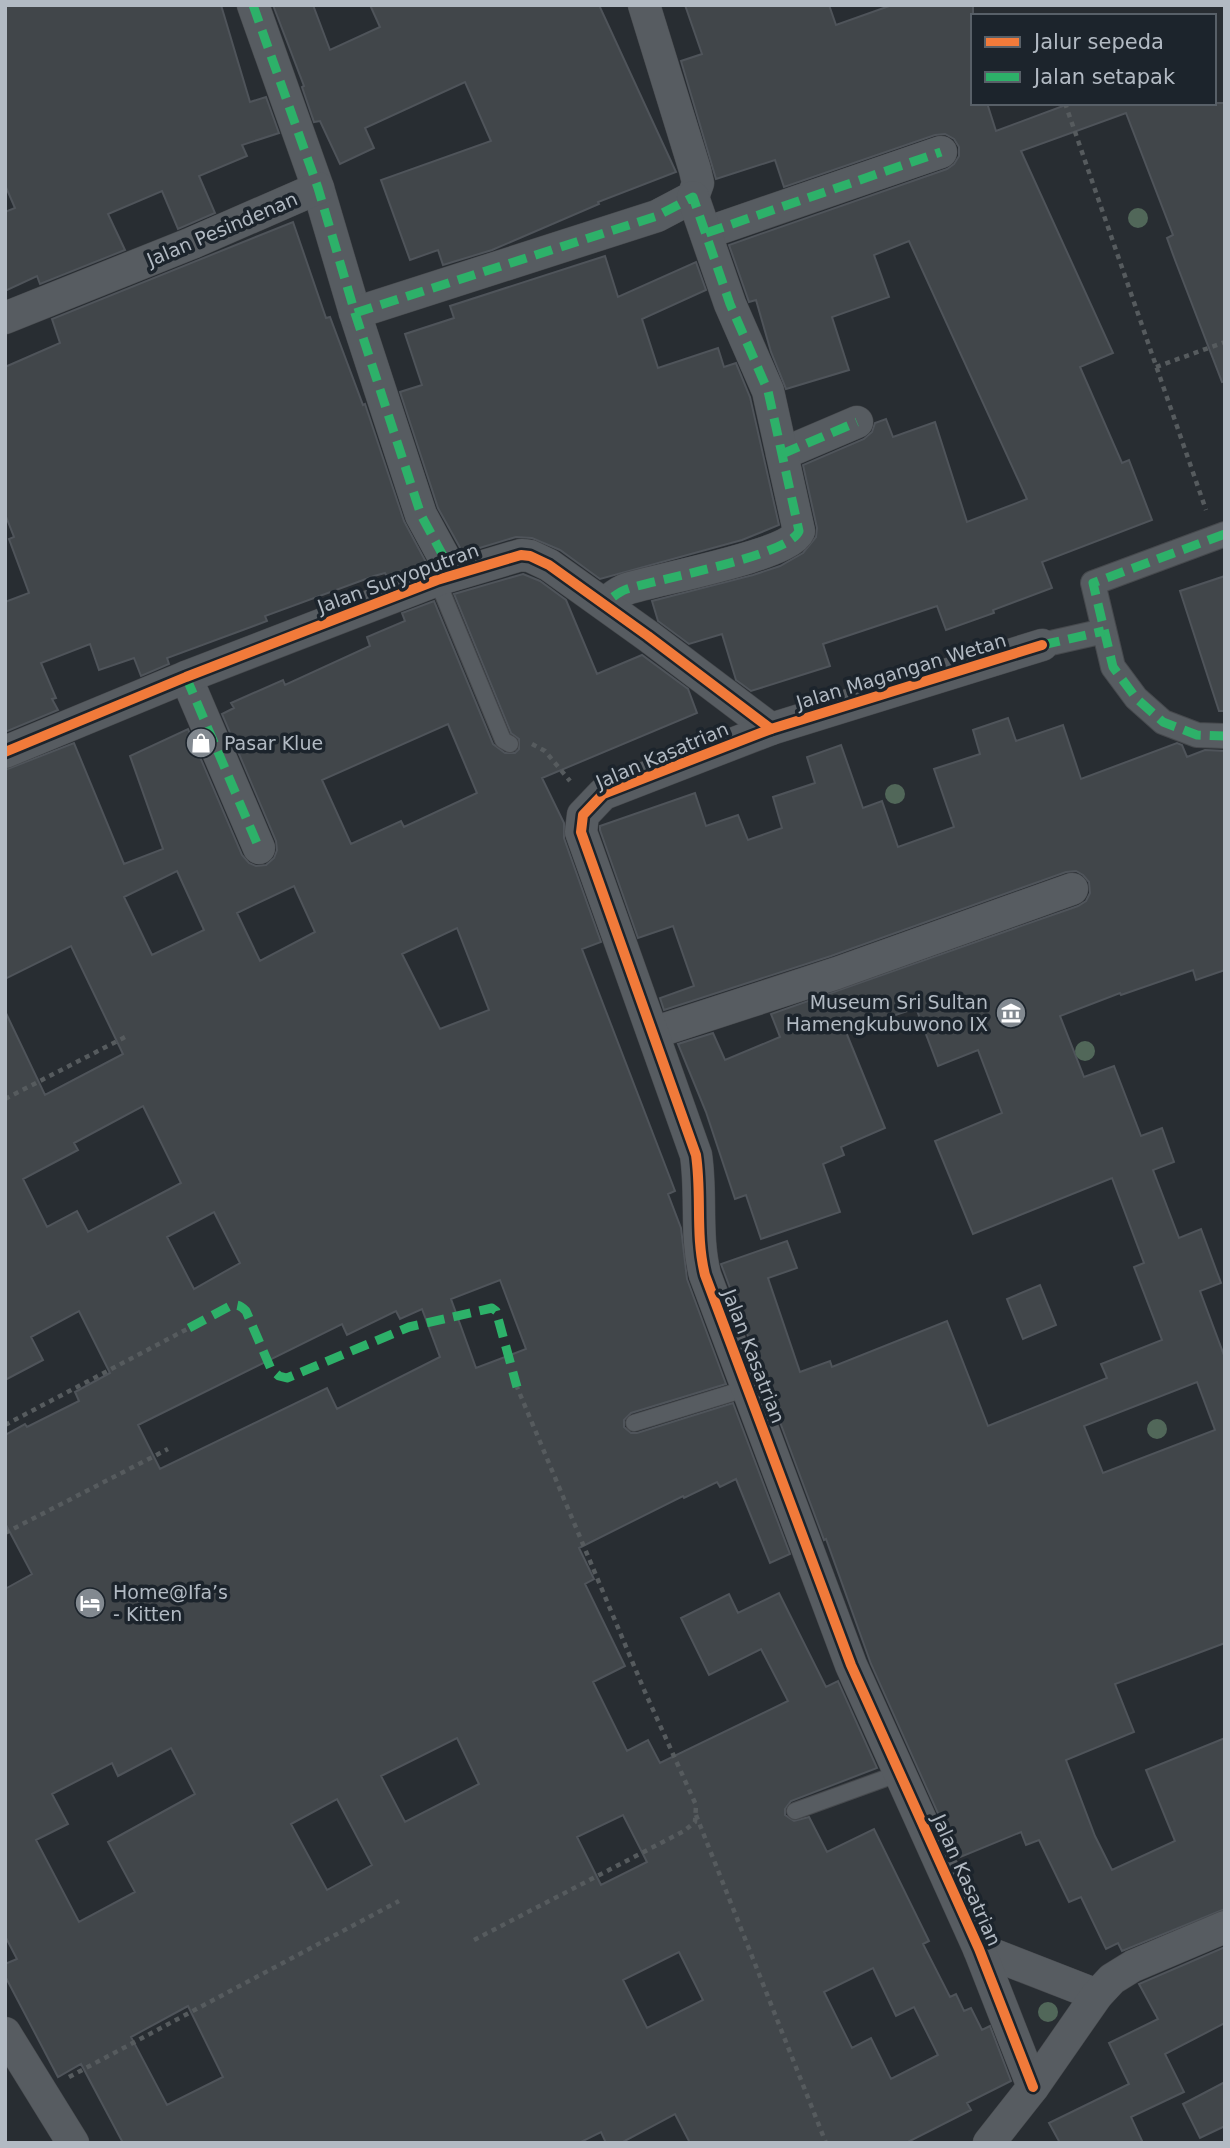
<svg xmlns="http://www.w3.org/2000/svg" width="1230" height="2148" font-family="'DejaVu Sans',sans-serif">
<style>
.building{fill:#41464a;stroke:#4f545a;stroke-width:2;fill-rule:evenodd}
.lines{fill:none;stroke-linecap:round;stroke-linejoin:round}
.service-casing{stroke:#46494d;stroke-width:18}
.pedestrian-casing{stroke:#46494d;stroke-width:26}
.minor-casing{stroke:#46494d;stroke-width:33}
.path{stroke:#565b5e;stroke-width:4.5;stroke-dasharray:5 5;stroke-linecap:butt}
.service{stroke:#575c61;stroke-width:16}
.pedestrian{stroke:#575c61;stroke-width:24}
.minor{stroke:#575c61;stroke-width:32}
.quiet{stroke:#2db169;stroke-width:9;stroke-dasharray:18 9;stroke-linecap:butt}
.cycleway-casing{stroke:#1c242c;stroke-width:15}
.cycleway{stroke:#f17a3a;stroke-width:10}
.tree{fill:#516759}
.labels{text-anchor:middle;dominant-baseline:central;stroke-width:7;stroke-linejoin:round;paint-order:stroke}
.street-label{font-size:19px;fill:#b2bac3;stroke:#1c242c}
.poi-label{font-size:19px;fill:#b2bac3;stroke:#1c242c;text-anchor:start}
</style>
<rect width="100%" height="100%" fill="#282d32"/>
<g class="building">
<polygon points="5,5 221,5 250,102 266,97 279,133 242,145 247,156 199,176 215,213 178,229 162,191 108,214 125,250 40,284 37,276 5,291 5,212 15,208 5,185"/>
<polygon points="273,5 313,5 330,50 380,27 370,5 599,5 676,172 598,202 599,204 492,250 443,265 438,250 410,260 381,180 491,141 465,82 365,128 374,148 340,164 320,121 314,122 302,87 304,86"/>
<polygon points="685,5 829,5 836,25 892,5 973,5 973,103 987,103 996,131 1071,103 1225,103 1225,381 1222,382 1175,260 1167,238 1173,235 1126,113 1021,151 1113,353 1080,367 1122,463 1129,460 1152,520 1042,562 1052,588 993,610 994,613 946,630 937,606 823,644 830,666 751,691 736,680 722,634 689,644 658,621 652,601 753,575 780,566 803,553 816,537 817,528 803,465 864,439 872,432 875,423 886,419 893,437 935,422 967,522 1027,499 909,241 874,255 889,297 832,317 849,370 786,389 771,352 756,300 749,302 729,245 947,169 954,164 959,156 959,147 954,139 945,134 935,135 784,187 775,160 716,179 681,61 702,54"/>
<polygon points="293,222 326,318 330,317 363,405 365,404 404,521 427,564 388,579 385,573 374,576 265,616 267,621 167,658 169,664 141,676 134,658 99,670 90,644 41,663 56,698 52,699 58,710 5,732 5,602 29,593 9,539 14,537 5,514 5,367 60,343 52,319"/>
<polygon points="605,256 618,297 696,262 706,290 642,319 658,368 718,348 724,367 736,363 750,397 779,525 742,540 600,579 560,550 532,538 516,537 463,553 438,508 400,392 422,385 405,334 454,318 450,306"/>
<path d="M 523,574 L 540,581 L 566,600 L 597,674 L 642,655 L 688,689 L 697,713 L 542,778 L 564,823 L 564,838 L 601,942 L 582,949 L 675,1191 L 668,1194 L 681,1228 L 687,1279 L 726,1384 L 631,1413 L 624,1420 L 624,1427 L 631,1433 L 637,1433 L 733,1403 L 790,1554 L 770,1563 L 736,1479 L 720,1487 L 717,1482 L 684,1498 L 683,1496 L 579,1548 L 594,1579 L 585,1584 L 625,1666 L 593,1682 L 627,1751 L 648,1740 L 660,1763 L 788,1701 L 761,1649 L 709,1675 L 681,1618 L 729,1594 L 738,1613 L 779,1593 L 826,1687 L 838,1681 L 877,1768 L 791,1801 L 785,1809 L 785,1815 L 794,1821 L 809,1817 L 827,1852 L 874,1829 L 929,1941 L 923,1944 L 950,1997 L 956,1994 L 964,2011 L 971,2008 L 982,2030 L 990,2026 L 1011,2081 L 967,2103 L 971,2110 L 906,2143 L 690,2143 L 675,2114 L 621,2143 L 606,2143 L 601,2132 L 579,2143 L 123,2143 L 81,2064 L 58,2077 L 5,1976 L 5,1964 L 17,1959 L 5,1936 L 5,1589 L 32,1574 L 5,1523 L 5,1435 L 25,1424 L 27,1427 L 79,1401 L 75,1392 L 110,1373 L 79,1311 L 31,1337 L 43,1360 L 5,1380 L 5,1011 L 45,1095 L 123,1054 L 71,946 L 5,979 L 5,770 L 74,743 L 124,864 L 163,849 L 130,756 L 188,729 L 242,855 L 249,863 L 256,866 L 266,865 L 274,858 L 277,850 L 276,841 L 222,714 L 234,708 L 231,703 L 283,680 L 285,685 L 370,646 L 367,637 L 405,621 L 402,613 L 434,601 L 493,744 L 505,753 L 515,753 L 519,749 L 519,739 L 511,733 L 454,594 ZM 448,724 L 477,793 L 404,827 L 401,821 L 351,844 L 322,780 ZM 177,871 L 204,930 L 152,955 L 124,897 ZM 294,886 L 315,932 L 260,961 L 237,913 ZM 457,928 L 489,1010 L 440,1029 L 402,954 ZM 143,1106 L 181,1183 L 88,1232 L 77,1211 L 47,1227 L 23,1179 L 78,1150 L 74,1143 ZM 214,1212 L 240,1263 L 194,1289 L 167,1237 ZM 500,1280 L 526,1349 L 476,1368 L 451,1299 ZM 422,1309 L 440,1357 L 337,1409 L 327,1388 L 160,1469 L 138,1425 L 342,1324 L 347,1335 L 396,1311 L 400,1319 ZM 457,1738 L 479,1784 L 405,1822 L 381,1776 ZM 171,1748 L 195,1794 L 108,1842 L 135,1892 L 79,1922 L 36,1840 L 68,1824 L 52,1794 L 112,1763 L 118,1776 ZM 337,1799 L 372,1865 L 327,1890 L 291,1824 ZM 623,1815 L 647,1862 L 601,1885 L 577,1837 ZM 679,1952 L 703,2000 L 647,2028 L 623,1980 ZM 873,1968 L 896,2016 L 914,2007 L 938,2055 L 891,2079 L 871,2038 L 852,2048 L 824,1992 ZM 188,2006 L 223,2077 L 167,2105 L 131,2037 Z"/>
<polygon points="1225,576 1225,711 1219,711 1180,591"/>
<path d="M 1008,718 L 1016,741 L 1063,725 L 1081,779 L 1177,743 L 1182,745 L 1187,757 L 1205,750 L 1225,751 L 1225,970 L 1196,980 L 1193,970 L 1121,995 L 1120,993 L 1060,1016 L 1084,1077 L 1114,1066 L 1141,1136 L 1162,1128 L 1174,1162 L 1153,1170 L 1179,1238 L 1201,1229 L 1221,1283 L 1200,1291 L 1225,1358 L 1225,1643 L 1115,1684 L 1134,1732 L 1066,1760 L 1095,1836 L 1112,1870 L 1175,1841 L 1146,1770 L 1225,1738 L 1225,1909 L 1122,1951 L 1118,1943 L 1106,1949 L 1081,1897 L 1069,1902 L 1039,1840 L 1026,1845 L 1021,1832 L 958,1858 L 871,1664 L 826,1539 L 824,1540 L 721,1264 L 787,1241 L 797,1268 L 768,1278 L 800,1372 L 830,1361 L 832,1367 L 947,1321 L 988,1426 L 1107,1378 L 1101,1364 L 1162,1340 L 1134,1267 L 1144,1263 L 1112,1178 L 973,1234 L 935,1141 L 1002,1113 L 978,1050 L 938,1066 L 916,1008 L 846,1032 L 885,1128 L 841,1147 L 844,1155 L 823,1164 L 840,1212 L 761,1239 L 746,1195 L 735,1199 L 706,1112 L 678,1044 L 713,1033 L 725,1060 L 780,1037 L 771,1014 L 1078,906 L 1086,901 L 1090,893 L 1089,882 L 1083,875 L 1076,871 L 1066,872 L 831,956 L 664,1010 L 660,998 L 694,986 L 673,926 L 638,938 L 600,830 L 600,826 L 695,793 L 706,826 L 738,815 L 748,840 L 782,828 L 773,797 L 815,783 L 807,757 L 841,745 L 863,808 L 882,801 L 898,847 L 954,827 L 934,769 L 980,754 L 973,730 ZM 1197,1382 L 1215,1430 L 1103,1473 L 1084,1426 Z"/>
<polygon points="1040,1285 1056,1325 1023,1339 1007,1299"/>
<polygon points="1225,1947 1225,2023 1165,2054 1184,2092 1131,2117 1143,2143 1060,2143 1049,2123 1129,2084 1109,2043 1158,2019 1139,1984"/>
<polygon points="1225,2082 1225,2126 1200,2138 1183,2104"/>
</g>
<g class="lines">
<g class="service-casing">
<g id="service">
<polyline points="437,580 503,740 510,744"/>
<polyline points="634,1423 748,1388"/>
<polyline points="795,1811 900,1773"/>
</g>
</g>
<g class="pedestrian-casing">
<g id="pedestrian">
<polyline points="1225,534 1093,583 1113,667 1136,698 1163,722 1197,735 1225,736"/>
<polyline points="1042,645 1104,631"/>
</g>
</g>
<g class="minor-casing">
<g id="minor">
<polyline points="253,5 318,188 355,313 421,515 453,574"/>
<polyline points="706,233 941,152"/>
<polyline points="355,313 657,216 693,197 698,183 695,170 644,5"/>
<polyline points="5,318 192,243 318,188"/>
<polyline points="782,454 857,422"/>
<path d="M 604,604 C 611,599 618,592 627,589 C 657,579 789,556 799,531 L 768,391 L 730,304 L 693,197"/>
<polyline points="186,677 259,848"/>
<polyline points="5,752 186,677 437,580 521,555 530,556 549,565 648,636 771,729"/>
<polyline points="653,1033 837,973 1072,889"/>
<polyline points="979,1949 1097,1995"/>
<polyline points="5,2033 73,2143"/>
<path d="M 1033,2087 L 979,1949 L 851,1665 L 705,1275 C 695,1235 702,1195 696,1155 L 581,832 L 583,815 L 603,794 L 771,729 L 1042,645"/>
<polyline points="989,2143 1033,2087 1097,1995 1112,1979 1133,1966 1225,1927"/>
</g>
</g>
<g class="path">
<polyline points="1065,103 1206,510"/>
<polyline points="1156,367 1225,342"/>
<polyline points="532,744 545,751 570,781"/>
<polyline points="5,1099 129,1035"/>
<polyline points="5,1425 189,1328"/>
<polyline points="5,1533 168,1449"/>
<polyline points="696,1815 826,2143"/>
<polyline points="474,1940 684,1831 695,1822 696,1805 645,1692 517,1387"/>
<polyline points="69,2077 399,1901"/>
</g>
<use href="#service" class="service"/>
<use href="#pedestrian" class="pedestrian"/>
<use href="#minor" class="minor"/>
<g class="quiet">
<polyline points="253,5 318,188 355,313 421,515 453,574"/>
<polyline points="706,233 941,152"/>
<path d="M 355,313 L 657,216 L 693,197 L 730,304 L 768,391 L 799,531 C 789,556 657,579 627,589 C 618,592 611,599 604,604"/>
<polyline points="782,454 857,422"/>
<polyline points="1225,534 1093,583 1113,667 1136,698 1163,722 1197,735 1225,736"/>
<polyline points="1042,645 1104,631"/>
<polyline points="186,677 259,848"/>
<path d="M 189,1328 L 230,1306 C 237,1304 240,1305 246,1311 L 271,1369 L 279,1376 L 287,1378 L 409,1327 L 492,1308 L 496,1311 L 517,1387"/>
</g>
<g class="cycleway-casing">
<g id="cycleway">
<polyline points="5,752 186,677 437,580 521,555 530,556 549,565 648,636 771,729"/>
<path d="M 1033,2087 L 979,1949 L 851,1665 L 705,1275 C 695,1235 702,1195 696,1155 L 581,832 L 583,815 L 603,794 L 771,729 L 1042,645"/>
</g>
</g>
<use href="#cycleway" class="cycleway"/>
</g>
<g class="tree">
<circle cx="1138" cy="218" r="10"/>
<circle cx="895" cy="794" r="10"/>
<circle cx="1085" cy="1051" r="10"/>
<circle cx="1157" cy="1429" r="10"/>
<circle cx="1048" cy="2012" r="10"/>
</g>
<defs>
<g id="shop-disc" transform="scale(1.575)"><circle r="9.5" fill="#828990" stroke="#1c242c"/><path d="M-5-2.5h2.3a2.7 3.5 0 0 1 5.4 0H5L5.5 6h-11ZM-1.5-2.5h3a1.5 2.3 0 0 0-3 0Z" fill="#fff"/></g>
<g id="museum-disc" transform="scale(1.575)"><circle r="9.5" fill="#828990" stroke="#1c242c"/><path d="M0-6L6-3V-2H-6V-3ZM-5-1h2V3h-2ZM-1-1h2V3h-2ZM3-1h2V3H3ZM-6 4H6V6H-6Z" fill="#fff"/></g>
<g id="hotel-disc" transform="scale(1.575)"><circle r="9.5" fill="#828990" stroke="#1c242c"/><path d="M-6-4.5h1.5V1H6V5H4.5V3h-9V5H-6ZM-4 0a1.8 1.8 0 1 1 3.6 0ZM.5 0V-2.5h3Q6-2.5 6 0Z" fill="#fff"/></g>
</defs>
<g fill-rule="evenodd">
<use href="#shop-disc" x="201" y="743"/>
<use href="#museum-disc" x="1011" y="1013"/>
<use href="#hotel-disc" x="90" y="1603"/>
</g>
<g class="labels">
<g class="street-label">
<text transform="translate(222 229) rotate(-23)">Jalan Pesindenan</text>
<text transform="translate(398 578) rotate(-20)">Jalan Suryoputran</text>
<text transform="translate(901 671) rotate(-17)">Jalan Magangan Wetan</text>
<text transform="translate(662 755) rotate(-23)">Jalan Kasatrian</text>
<text transform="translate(754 1356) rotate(69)">Jalan Kasatrian</text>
<text transform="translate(967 1880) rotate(66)">Jalan Kasatrian</text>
</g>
<g class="poi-label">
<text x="224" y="743">Pasar Klue</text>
<text x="988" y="1002" text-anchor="end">Museum Sri Sultan<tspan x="988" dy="22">Hamengkubuwono IX</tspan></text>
<text x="113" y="1592">Home@Ifa’s<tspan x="113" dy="22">- Kitten</tspan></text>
</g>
</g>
<rect width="1230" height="2148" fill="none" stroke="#b2bac3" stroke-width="14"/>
<rect x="971" y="14" width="245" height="91" fill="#1c242c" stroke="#586068" stroke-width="2"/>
<rect x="985" y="37" width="35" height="10" fill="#f17a3a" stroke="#586068" stroke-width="2"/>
<text x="1034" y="49" font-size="21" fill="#b2bac3">Jalur sepeda</text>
<rect x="985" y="72" width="35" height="10" fill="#2db169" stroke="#586068" stroke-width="2"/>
<text x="1034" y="84" font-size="21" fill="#b2bac3">Jalan setapak</text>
</svg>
